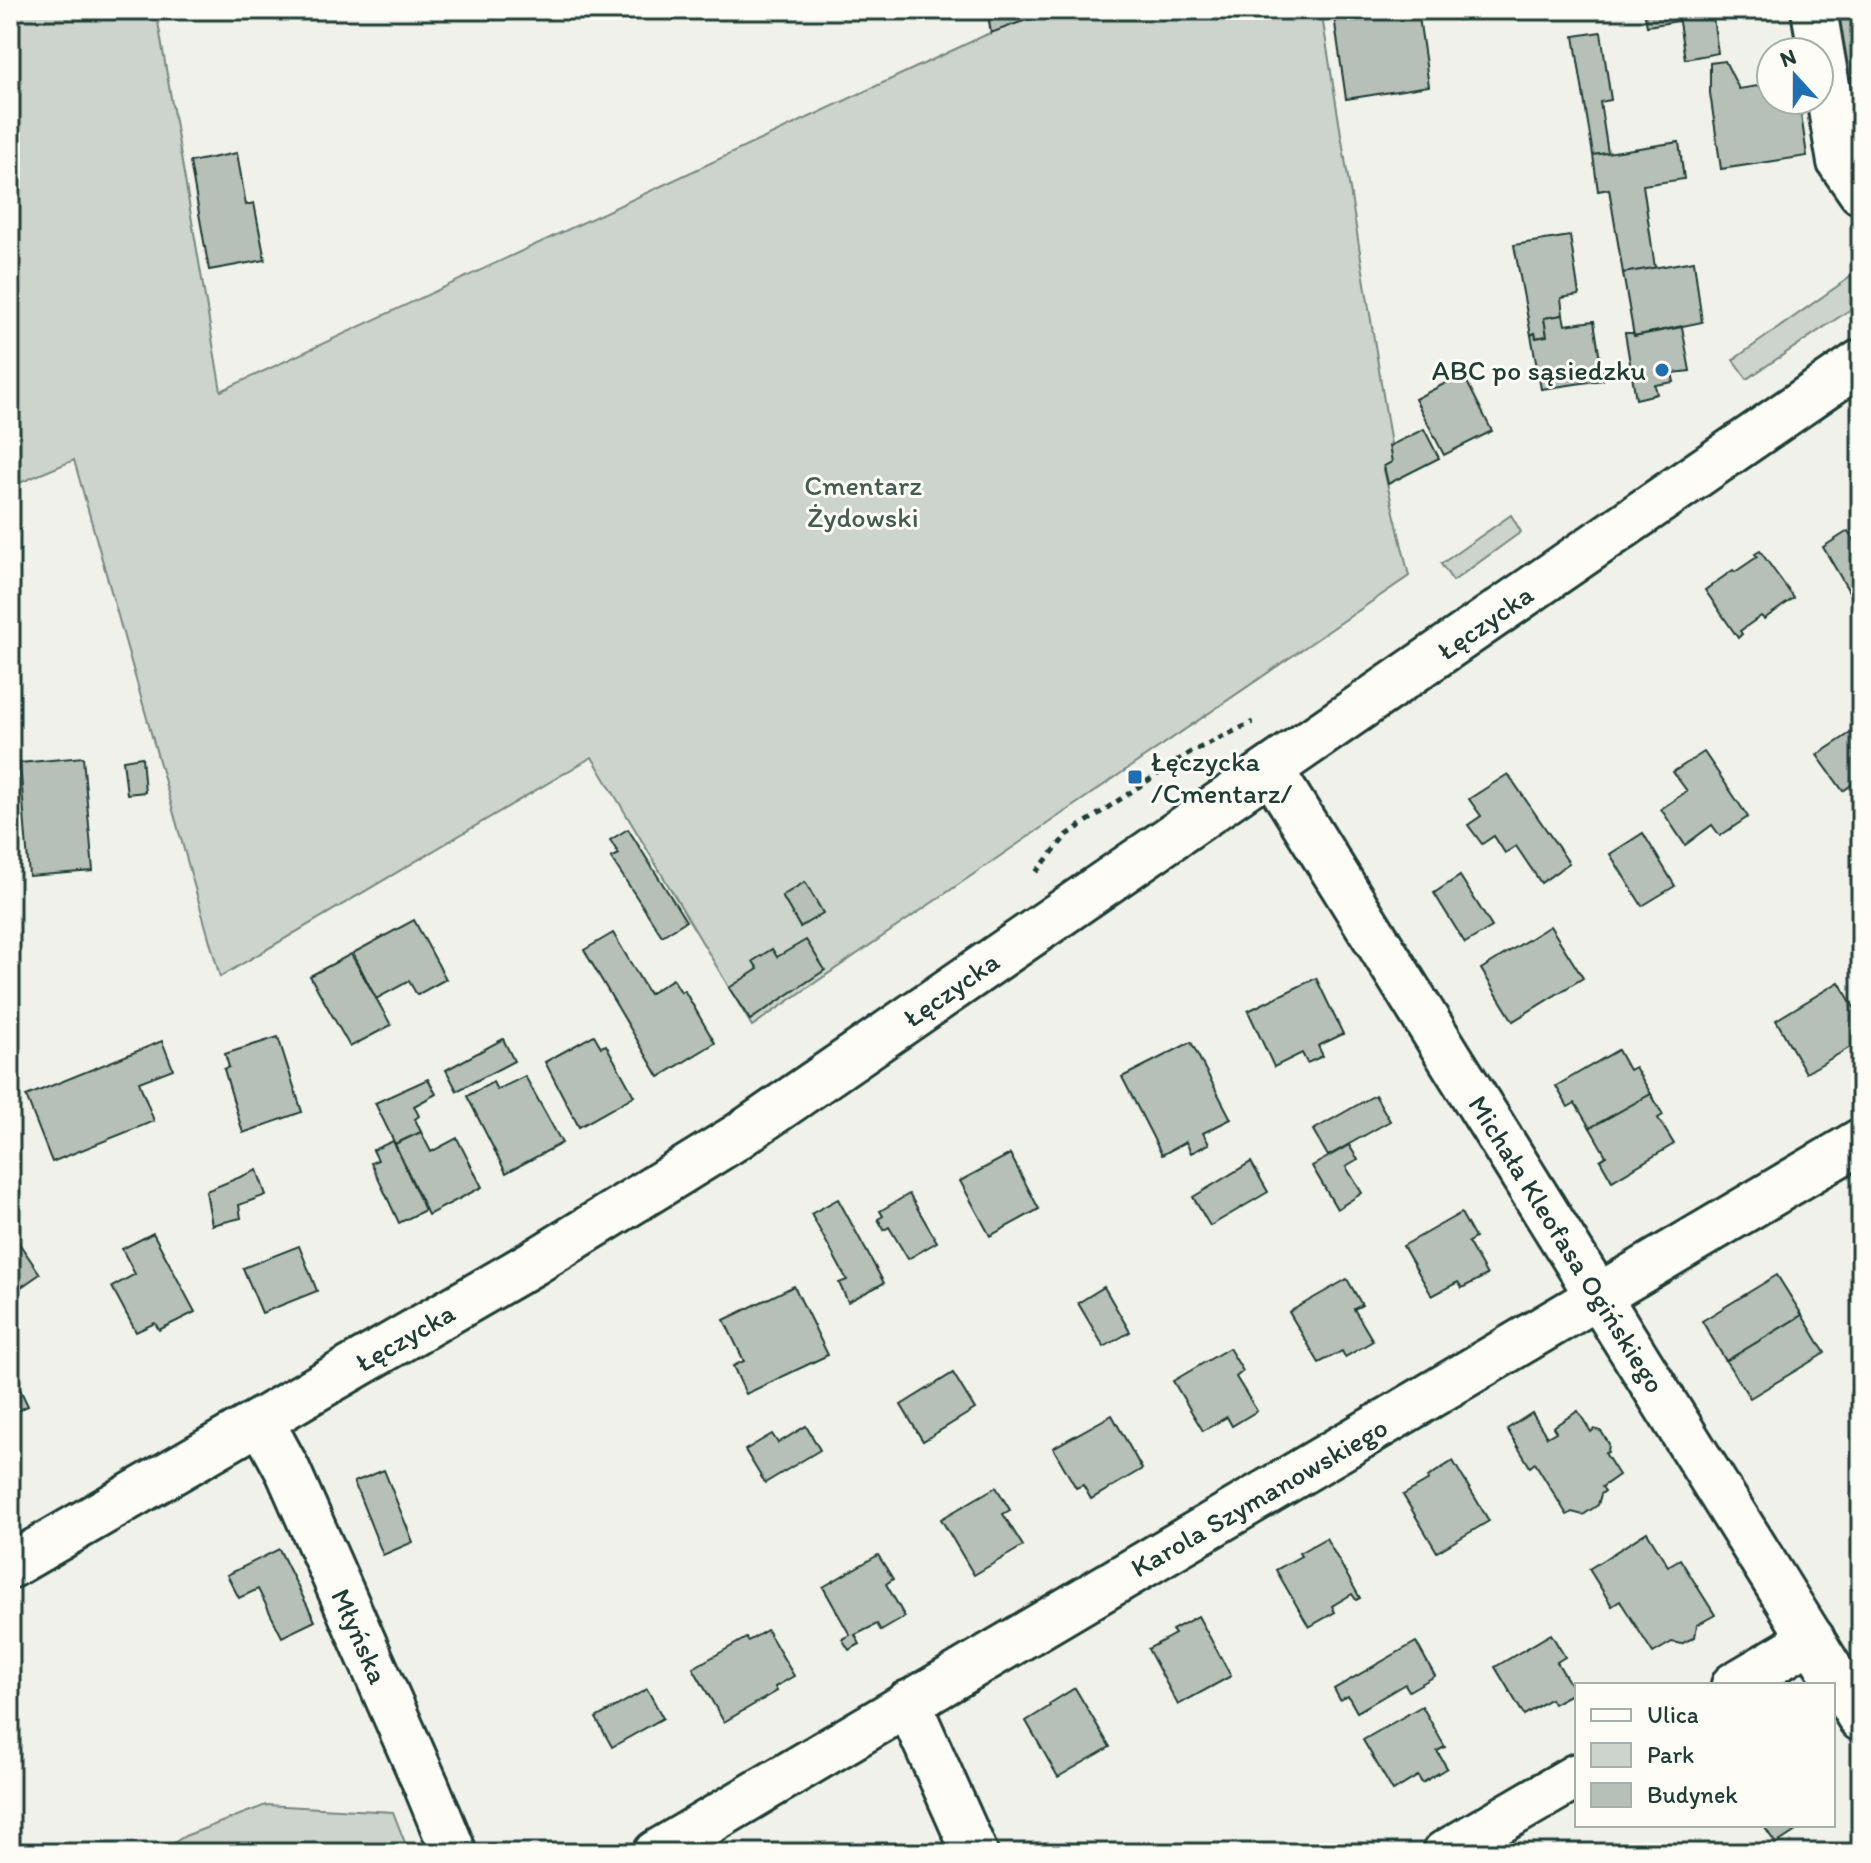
<svg xmlns="http://www.w3.org/2000/svg" width="1871" height="1863" font-family="Itim,sans-serif">
<style>
.green{fill:#cdd3cd;stroke:#768880;stroke-width:2}
.building{fill:#b6bfb8;stroke:#1f3d34;stroke-width:2}
.lines{fill:none;stroke-linecap:round;stroke-linejoin:round}
.minor-casing{stroke:#1f3d34;stroke-width:50}
.major-casing{stroke:#1f3d34;stroke-width:50}
.path{stroke:#1f3d34;stroke-width:5;stroke-dasharray:6 6;stroke-linecap:butt}
.minor{stroke:#fdfcf7;stroke-width:44}
.major{stroke:#fdfcf7;stroke-width:44}
.poi-dot{fill:#1f6fb2;stroke:#fdfcf7;stroke-width:3}
.labels{text-anchor:middle;dominant-baseline:central;stroke-width:6;stroke-linejoin:round;paint-order:stroke}
.poi-label{font-size:28px;fill:#1f3d34;stroke:#fdfcf7;text-anchor:end}
.park-label{font-size:28px;fill:#425b53;stroke:#fdfcf7}
.street-label{font-size:28px;fill:#1f3d34;stroke:#fdfcf7}
</style>
<rect width="100%" height="100%" fill="#f0f1eb"/>
<filter id="ink" filterUnits="userSpaceOnUse"><feTurbulence type="fractalNoise" baseFrequency=".0125" numOctaves="2"/><feDisplacementMap in="SourceGraphic" scale="16" xChannelSelector="R" yChannelSelector="G"/><feConvolveMatrix kernelMatrix="1 2 1 2 8 2 1 2 1" color-interpolation-filters="sRGB"/></filter>
<g filter="url(#ink)">
<g class="green">
<polygon points="10,10 156,10 221,391 992,32 1053,10 1321,10 1394,463 1383,466 1409,576 752,1026 592,757 220,977 74,460 10,487"/>
<polygon points="1856,273 1861,283 1861,299 1854,307 1747,379 1733,360"/>
<polygon points="1511,515 1521,532 1453,581 1441,564"/>
<polygon points="266,1805 393,1812 409,1853 158,1853 185,1836"/>
</g>
<g class="building">
<polygon points="987,10 1053,10 991,33"/>
<polygon points="1333,10 1418,10 1429,86 1346,99"/>
<polygon points="1457,10 1520,10 1458,20"/>
<polygon points="1644,10 1677,10 1679,21 1647,26"/>
<polygon points="1677,10 1712,10 1718,53 1685,59"/>
<polygon points="1861,11 1861,75 1847,78 1837,14"/>
<polygon points="1601,32 1611,100 1600,102 1608,153 1593,155 1574,36"/>
<polygon points="1725,61 1739,89 1771,84 1771,100 1799,100 1807,156 1721,169 1710,93 1710,63"/>
<polygon points="1679,142 1684,179 1643,185 1655,268 1623,273 1609,189 1598,191 1593,155"/>
<polygon points="237,153 246,205 254,203 265,260 209,270 190,162"/>
<polygon points="1570,236 1579,295 1561,298 1563,315 1544,318 1547,336 1536,338 1535,333 1531,335 1514,245"/>
<polygon points="1694,261 1702,322 1634,336 1623,273"/>
<polygon points="1563,315 1565,325 1594,321 1603,380 1541,389 1531,335 1535,333 1536,338 1547,336 1544,318"/>
<polygon points="1682,327 1690,371 1672,373 1674,382 1655,385 1657,394 1636,399 1625,333 1633,333 1634,336"/>
<polygon points="1463,374 1492,431 1444,455 1415,399"/>
<polygon points="1424,429 1439,458 1388,484 1384,466 1392,462 1389,446"/>
<polygon points="1848,531 1858,546 1861,544 1861,612 1823,547"/>
<polygon points="1760,551 1794,598 1764,619 1761,616 1740,631 1742,634 1738,638 1705,590 1733,570 1735,572 1757,557 1755,554"/>
<polygon points="1861,726 1861,778 1843,791 1817,755"/>
<polygon points="1704,752 1748,817 1720,836 1712,825 1685,845 1661,809 1687,791 1673,772"/>
<polygon points="83,757 93,871 29,876 20,763"/>
<polygon points="142,757 145,792 127,794 123,760"/>
<polygon points="1508,774 1569,863 1541,883 1516,846 1505,853 1494,836 1482,844 1468,825 1481,816 1469,799"/>
<polygon points="628,829 686,921 662,936 611,858 619,854 610,840"/>
<polygon points="1643,833 1675,886 1642,906 1610,854"/>
<polygon points="1460,876 1492,927 1465,943 1434,893"/>
<polygon points="805,882 823,913 800,927 782,896"/>
<polygon points="414,920 446,979 417,995 409,981 376,999 353,953"/>
<polygon points="1550,926 1583,978 1513,1021 1481,969"/>
<polygon points="613,933 649,994 673,979 681,992 684,990 715,1043 659,1077 584,950"/>
<polygon points="806,940 825,970 750,1020 729,988 758,969 753,961 772,949 777,957"/>
<polygon points="351,954 391,1025 350,1047 310,976"/>
<polygon points="1316,978 1343,1034 1318,1046 1323,1056 1307,1063 1302,1053 1274,1067 1248,1011"/>
<polygon points="1839,982 1861,1019 1861,1041 1806,1073 1776,1020"/>
<polygon points="594,1035 601,1047 606,1045 634,1096 579,1127 545,1062"/>
<polygon points="278,1037 302,1112 243,1133 224,1069 229,1067 225,1054"/>
<polygon points="503,1039 514,1061 457,1091 446,1070"/>
<polygon points="162,1041 173,1069 139,1082 154,1121 52,1162 26,1096"/>
<polygon points="1191,1042 1231,1119 1203,1133 1209,1144 1191,1153 1186,1142 1162,1155 1122,1077"/>
<polygon points="1618,1050 1629,1070 1635,1067 1651,1094 1590,1128 1575,1103 1568,1107 1556,1086"/>
<polygon points="525,1076 562,1143 506,1173 467,1096 493,1082 497,1090"/>
<polygon points="428,1079 436,1094 414,1106 419,1116 415,1119 421,1132 395,1144 375,1103"/>
<polygon points="1651,1094 1663,1115 1658,1118 1674,1144 1612,1181 1600,1160 1606,1156 1590,1128"/>
<polygon points="1375,1095 1390,1121 1328,1156 1313,1130"/>
<polygon points="421,1132 431,1152 457,1138 482,1187 428,1215 395,1144"/>
<polygon points="393,1141 425,1210 399,1223 371,1163 378,1160 373,1150"/>
<polygon points="1349,1145 1358,1160 1346,1167 1362,1193 1337,1209 1312,1166"/>
<polygon points="1010,1154 1039,1209 990,1236 960,1181"/>
<polygon points="1251,1162 1268,1192 1210,1226 1193,1197"/>
<polygon points="257,1170 266,1195 239,1205 241,1218 212,1225 206,1191"/>
<polygon points="909,1194 937,1242 908,1259 889,1227 884,1230 878,1219 883,1216 880,1211"/>
<polygon points="838,1199 884,1283 848,1302 839,1283 847,1280 811,1214"/>
<polygon points="1461,1213 1475,1238 1468,1242 1487,1275 1462,1288 1458,1282 1432,1296 1403,1246"/>
<polygon points="10,1230 40,1274 11,1294 10,1292"/>
<polygon points="153,1233 195,1312 159,1330 155,1323 136,1332 112,1287 135,1274 122,1249"/>
<polygon points="299,1246 317,1291 262,1313 243,1268"/>
<polygon points="1777,1275 1802,1315 1726,1361 1702,1321"/>
<polygon points="1347,1279 1362,1305 1354,1309 1373,1341 1345,1357 1342,1351 1319,1363 1289,1312"/>
<polygon points="794,1286 828,1355 746,1394 733,1366 744,1361 724,1320"/>
<polygon points="1104,1287 1130,1332 1104,1347 1078,1303"/>
<polygon points="1802,1315 1825,1353 1750,1398 1726,1361"/>
<polygon points="1229,1348 1243,1371 1236,1377 1257,1411 1232,1426 1227,1417 1203,1431 1173,1381"/>
<polygon points="10,1368 28,1406 10,1414"/>
<polygon points="953,1373 975,1409 923,1441 901,1405"/>
<polygon points="1578,1411 1591,1432 1594,1429 1601,1431 1609,1444 1608,1452 1605,1453 1619,1475 1602,1487 1605,1491 1601,1494 1598,1505 1583,1515 1572,1512 1567,1515 1535,1463 1530,1467 1507,1429 1532,1413 1547,1437 1556,1432 1553,1427"/>
<polygon points="1112,1415 1142,1469 1091,1499 1083,1485 1076,1488 1053,1448"/>
<polygon points="806,1426 820,1450 765,1483 745,1450 772,1434 778,1443"/>
<polygon points="1453,1461 1489,1521 1437,1552 1403,1495 1429,1480 1428,1477"/>
<polygon points="384,1470 413,1542 383,1555 354,1482"/>
<polygon points="996,1487 1010,1510 1003,1514 1023,1546 974,1575 941,1519"/>
<polygon points="1647,1532 1668,1566 1680,1559 1715,1615 1697,1625 1695,1637 1681,1644 1672,1642 1653,1653 1620,1601 1612,1606 1589,1569"/>
<polygon points="1326,1538 1360,1598 1356,1600 1352,1594 1332,1606 1335,1612 1309,1627 1276,1570 1301,1556 1299,1553"/>
<polygon points="279,1549 315,1621 282,1637 258,1589 239,1598 227,1575"/>
<polygon points="878,1555 893,1579 886,1584 905,1617 881,1631 877,1624 855,1635 860,1644 849,1650 842,1639 850,1635 823,1587"/>
<polygon points="1198,1616 1231,1676 1178,1705 1148,1649 1175,1634 1172,1630"/>
<polygon points="767,1630 794,1676 775,1687 777,1691 724,1722 693,1668 746,1638 748,1641"/>
<polygon points="1551,1634 1565,1657 1557,1662 1575,1692 1553,1704 1550,1699 1524,1715 1495,1667"/>
<polygon points="1416,1642 1435,1676 1409,1691 1405,1684 1357,1712 1348,1696 1340,1700 1334,1689"/>
<polygon points="1075,1688 1110,1747 1058,1777 1026,1721 1050,1706 1049,1704"/>
<polygon points="647,1689 663,1718 612,1747 596,1718"/>
<polygon points="1422,1706 1445,1747 1437,1751 1447,1768 1422,1783 1418,1776 1393,1791 1363,1740"/>
<polygon points="1763,1825 1805,1825 1776,1844"/>
</g>
<g class="lines">
<g class="minor-casing">
<g id="minor">
<polyline points="1814,10 1840,162 1861,192"/>
<polyline points="1271,770 1861,1719"/>
<polyline points="261,1421 288,1471 426,1785 454,1853"/>
<polyline points="1734,1685 1812,1639"/>
<polyline points="908,1703 975,1853"/>
<path d="M 656,1853 C 1057,1614 1460,1380 1861,1141"/>
<polyline points="1445,1853 1577,1776"/>
</g>
</g>
<g class="major-casing">
<polyline id="major" points="10,1566 533,1263 737,1137 1861,362"/>
</g>
<polyline class="path" points="1036,872 1067,835 1189,753 1253,722"/>
<use href="#minor" class="minor"/>
<use href="#major" class="major"/>
</g>
</g>
<g class="poi-dot">
<circle cx="1662" cy="370" r="8"/>
<rect x="1127" y="769" width="16" height="16" rx="4"/>
</g>
<g class="labels">
<g class="poi-label">
<text x="1646" y="370">ABC po sąsiedzku</text>
<text x="1151" y="761" text-anchor="start">Łęczycka<tspan x="1151" dy="32">/Cmentarz/</tspan></text>
</g>
<g class="park-label">
<text x="863" y="485">Cmentarz<tspan x="863" dy="32">Żydowski</tspan></text>
</g>
<g class="street-label">
<text transform="translate(1485 622) rotate(-35)">Łęczycka</text>
<text transform="translate(951 989) rotate(-35)">Łęczycka</text>
<text transform="translate(1567 1244) rotate(58)">Michała Kleofasa Ogińskiego</text>
<text transform="translate(405 1337) rotate(-30)">Łęczycka</text>
<text transform="translate(1259 1497) rotate(-30)">Karola Szymanowskiego</text>
<text transform="translate(360 1636) rotate(66)">Młyńska</text>
</g>
</g>
<rect width="1871" height="1863" fill="none" stroke="#fdfcf7" stroke-width="40"/>
<rect x="20" y="20" width="1831" height="1823" fill="none" stroke="#1f3d34" stroke-width="3" filter="url(#ink)"/>
<rect x="1575" y="1683" width="260" height="144" fill="#fdfcf7" stroke="#a4b0a9" stroke-width="2"/>
<rect x="1591" y="1709" width="40" height="12" fill="#fdfcf7" stroke="#a4b0a9" stroke-width="2"/>
<text x="1647" y="1723" font-size="24" fill="#1f3d34">Ulica</text>
<rect x="1591" y="1743" width="40" height="24" fill="#cdd3cd" stroke="#a4b0a9" stroke-width="2"/>
<text x="1647" y="1763" font-size="24" fill="#1f3d34">Park</text>
<rect x="1591" y="1783" width="40" height="24" fill="#b6bfb8" stroke="#a4b0a9" stroke-width="2"/>
<text x="1647" y="1803" font-size="24" fill="#1f3d34">Budynek</text>
<g transform="translate(1795 76) rotate(339)"><circle r="38" fill="#fdfcf7" stroke="#a4b0a9" stroke-width="2"/>
<path d="M0-6L14 30L0 20L-14 30Z" fill="#1f6fb2"/>
<text y="-12" font-size="22" font-weight="bold" text-anchor="middle" fill="#1f3d34">N</text>
</g>
</svg>
